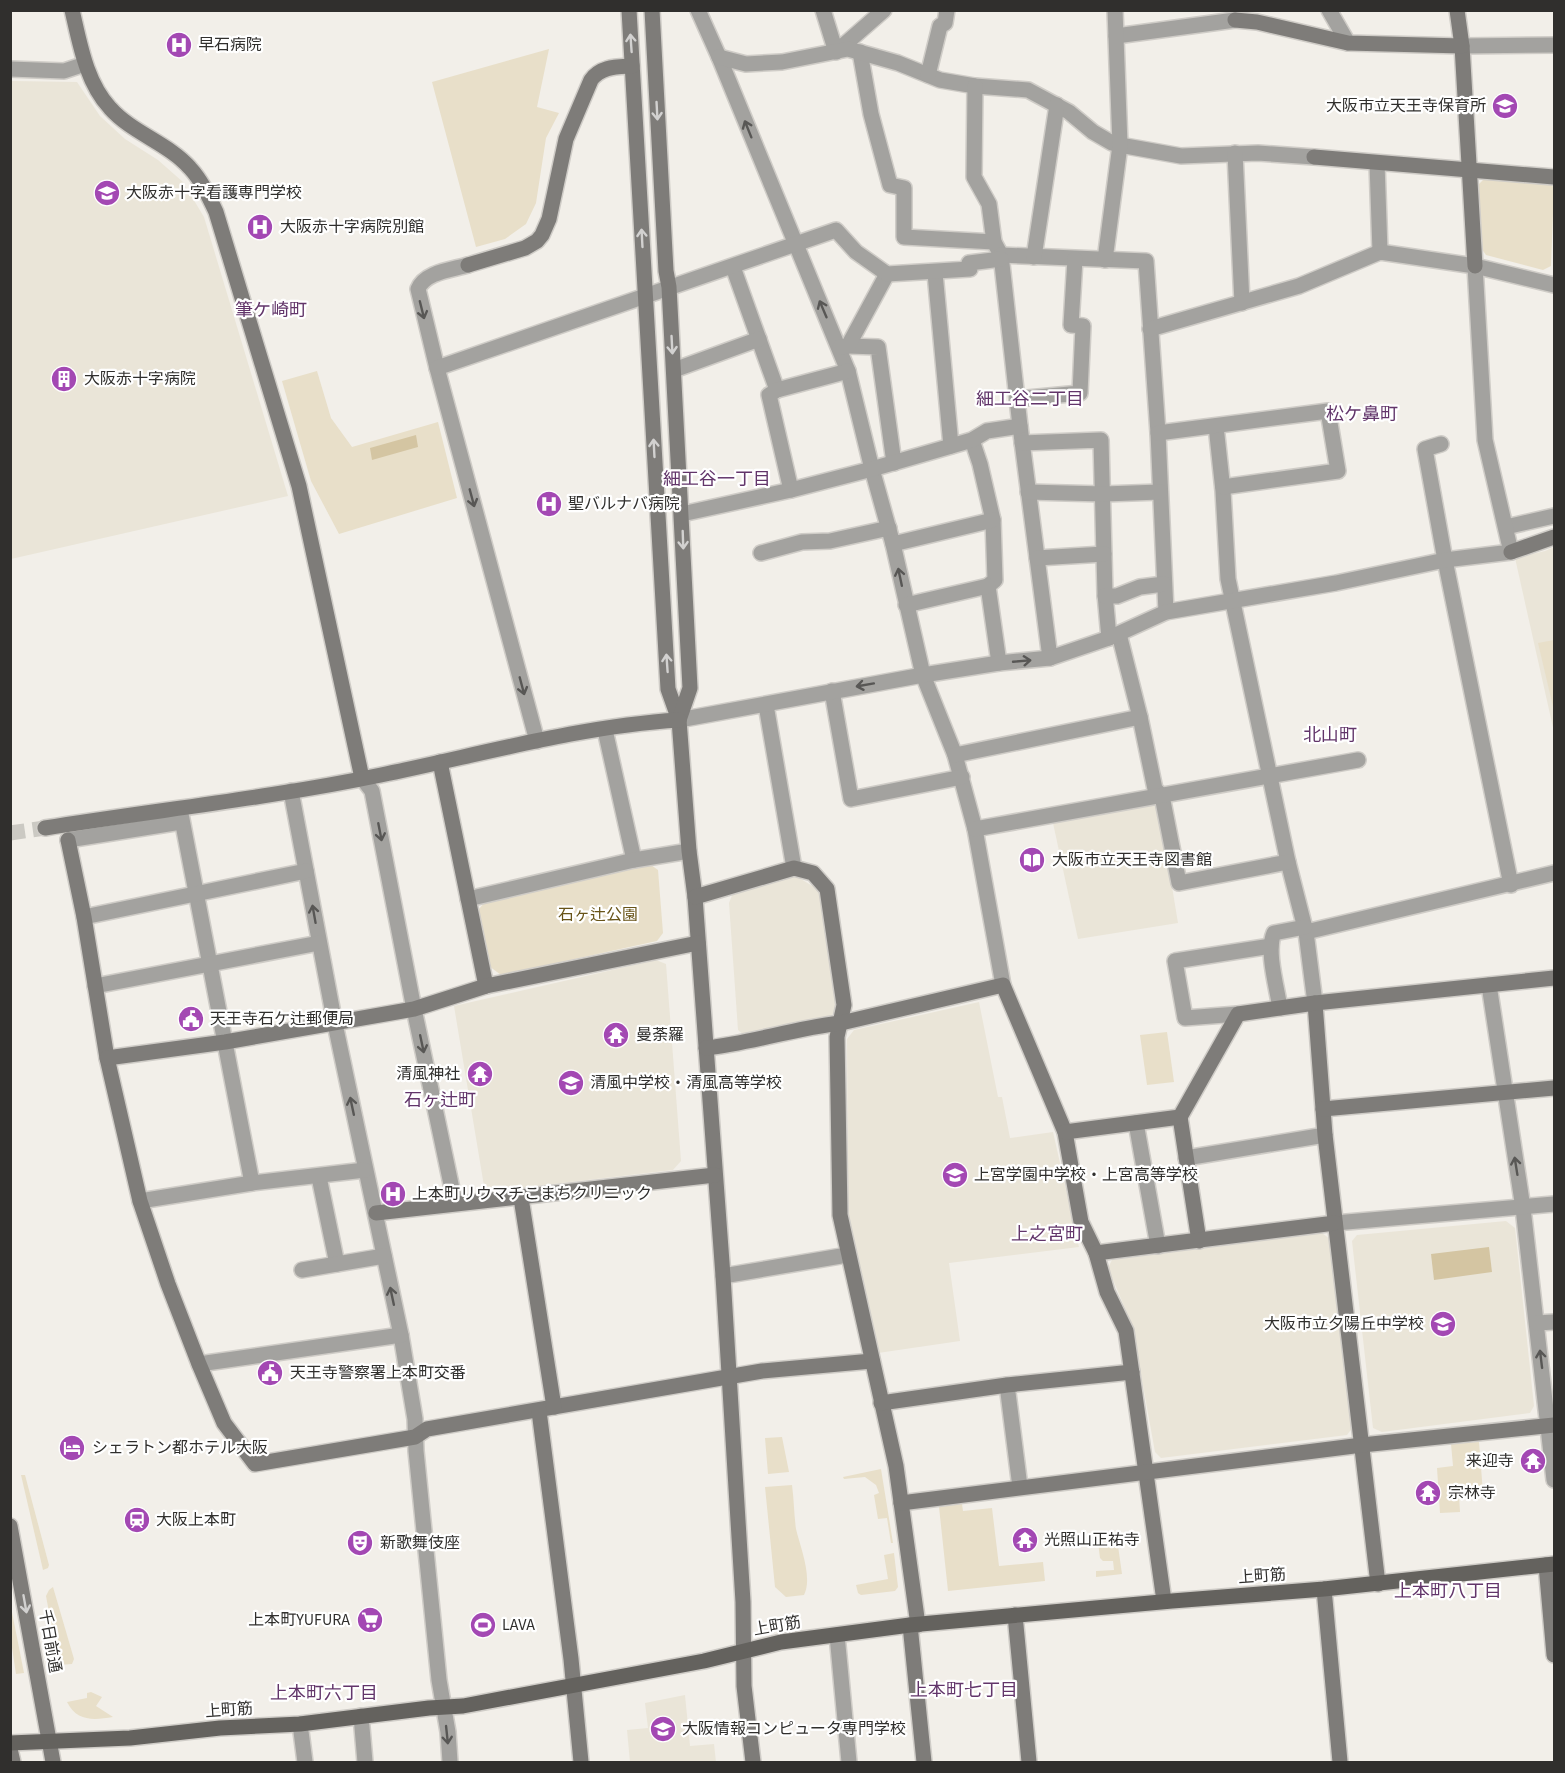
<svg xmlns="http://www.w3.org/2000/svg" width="1565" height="1773" font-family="'Source Sans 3','Noto Sans JP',sans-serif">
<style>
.built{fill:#eae5d8}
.green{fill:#e8dfc9}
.water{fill:#d4c5a2}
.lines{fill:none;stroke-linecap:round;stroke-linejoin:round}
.secondary-tunnel{stroke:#cbc9c3;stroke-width:15;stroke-dasharray:15 8;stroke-linecap:butt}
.street-casing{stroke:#cfccc7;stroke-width:18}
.secondary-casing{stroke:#cfccc7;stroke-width:18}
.primary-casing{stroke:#cfccc7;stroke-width:18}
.street{stroke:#a3a29f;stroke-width:15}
.secondary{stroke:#7e7c79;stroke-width:15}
.primary{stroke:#64625e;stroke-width:15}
.oneway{stroke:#d2d1d0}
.oneway2{stroke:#585755}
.labels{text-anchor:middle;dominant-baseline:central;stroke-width:4.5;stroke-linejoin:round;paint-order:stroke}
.poi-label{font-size:16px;fill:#302f2d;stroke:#fff;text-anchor:start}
.park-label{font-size:16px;fill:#685418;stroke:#fff}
.street-label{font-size:16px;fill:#302f2d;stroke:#fff}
.neighbourhood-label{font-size:18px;fill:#62356a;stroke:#fff}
</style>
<rect width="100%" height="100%" fill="#f2efe9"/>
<g class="built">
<polygon points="11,81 77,82 100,116 125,139 158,160 183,182 204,217 288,496 11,559"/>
<polygon points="1554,547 1554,732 1515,558 1545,551"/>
<polygon points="1158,802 1178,923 1078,939 1053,823"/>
<polygon points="796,876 819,890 837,1007 832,1015 746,1037 738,1030 729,903 733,893"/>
<polygon points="656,960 666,964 681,1161 673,1170 485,1192 454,1006"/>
<polygon points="979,1002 998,1097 1002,1097 1010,1138 1053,1132 1079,1247 949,1263 960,1341 878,1353 848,1212 847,1039 854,1030"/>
<polygon points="1506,1221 1515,1228 1534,1406 1530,1413 1382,1432 1373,1428 1352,1241 1357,1235"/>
<polygon points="1322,1233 1330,1239 1353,1427 1347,1435 1161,1458 1155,1452 1132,1325 1108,1268 1112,1260"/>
<polygon points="685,1695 690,1746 714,1744 716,1762 630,1762 627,1730 648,1728 645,1703"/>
</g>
<g class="green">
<polygon points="549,49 537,107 559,113 546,138 536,203 526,224 505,239 476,247 432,82"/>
<polygon points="1484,179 1552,185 1554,188 1551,266 1543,270 1486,255 1481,248 1478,185"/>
<polygon points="317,371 331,418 352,447 438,422 457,498 339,534 311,481 282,381"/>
<polygon points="1554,640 1554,711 1538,643"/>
<polygon points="651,865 658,870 663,933 657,941 501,975 489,966 478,910 486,901"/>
<polygon points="1167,1032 1174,1082 1147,1085 1140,1035"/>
<polygon points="782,1437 789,1472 768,1474 765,1438"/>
<polygon points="1479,1442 1483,1493 1459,1495 1460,1512 1440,1513 1437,1468 1453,1466 1451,1444"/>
<polygon points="881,1469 893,1543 891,1543 887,1518 878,1519 874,1495 879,1493 876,1485 865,1477 844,1479 843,1477"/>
<polygon points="21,1475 25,1475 49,1565 48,1568 43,1570"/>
<path d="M 792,1485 C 794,1499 794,1515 796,1529 C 800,1546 813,1578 804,1595 L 786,1597 L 775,1587 L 765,1487 Z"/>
<polygon points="962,1504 963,1511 992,1508 999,1566 1043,1562 1045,1581 948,1591 939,1507"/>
<polygon points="1116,1532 1122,1574 1096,1577 1096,1571 1114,1570 1113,1561 1103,1561 1100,1558 1097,1534"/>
<polygon points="894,1553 898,1587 895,1591 861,1595 858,1593 856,1585 888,1579 884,1555"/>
<polygon points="53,1587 74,1659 72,1664 59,1665 46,1596 49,1590"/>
<polygon points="10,1602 24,1673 16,1674 11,1641"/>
<path d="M 91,1692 L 102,1697 L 96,1706 L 113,1717 C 94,1720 77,1722 67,1702 L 87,1698 L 87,1693 Z"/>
</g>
<g class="water">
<polygon points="416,435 418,447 372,460 370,448"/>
<polygon points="1489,1247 1492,1272 1434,1280 1431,1254"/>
</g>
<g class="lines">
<polyline class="secondary-tunnel" points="10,833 45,828"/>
<g class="street-casing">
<g id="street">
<polyline points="698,10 719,57 848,371 872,469 893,544 923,675 955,755 975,829 1003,985"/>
<polyline points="823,10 836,52 884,10"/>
<polyline points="1329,10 1348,43"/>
<polyline points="1116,36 1235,20"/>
<polyline points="1462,46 1554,45"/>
<polyline points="860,52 871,114 890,185 904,188 904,237 994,242"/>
<polyline points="719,57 746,64 782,62 848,49 898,63 940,80 975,86 1028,90 1069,112 1093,132 1112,143 1120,145 1181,156 1258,153 1314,157"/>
<polyline points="10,69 64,71 85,64"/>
<polyline points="928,75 940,26 945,23 947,10"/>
<polyline points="975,86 974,177 989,204 994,242 1001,255 1020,426 1050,658"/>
<polyline points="1235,153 1242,303"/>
<polyline points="1377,163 1380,252"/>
<polyline points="1001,255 1146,261 1158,433 1166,612"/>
<polyline points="1034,257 1057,105"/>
<polyline points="1105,260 1120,145 1115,10"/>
<path d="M 468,265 C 451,270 425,272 418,289 L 437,368 L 537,741"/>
<polyline points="733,267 777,390"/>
<polyline points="935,273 951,446"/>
<polyline points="1150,329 1299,286 1380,252 1475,266 1554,285"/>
<polyline points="848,346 878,347 894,463"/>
<polyline points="840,347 848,346 887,274"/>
<polyline points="437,368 836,230 856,252 887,274 970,269 969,263 1001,259"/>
<polyline points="674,370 759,339"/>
<polyline points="1017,399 1080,393 1083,326 1071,325 1075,259"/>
<polyline points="1216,426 1223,491 1228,579 1288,862 1306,932 1315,1003"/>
<polyline points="1158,433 1328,411 1338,471 1223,487"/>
<polyline points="972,440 980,464 993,520 995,580 988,586 999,663"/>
<polyline points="1022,443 1101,440 1105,594 1109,638"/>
<polyline points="1441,444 1425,449 1445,560 1511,885"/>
<polyline points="791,490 769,395 777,390 848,371"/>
<polyline points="1028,492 1104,494 1160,492"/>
<polyline points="682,514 791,490 872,469 972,440 987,431 1020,426"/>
<polyline points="1506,527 1554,516"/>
<polyline points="893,544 993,520"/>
<polyline points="761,553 802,542 830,541 889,528"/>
<polyline points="1037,558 1104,554"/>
<polyline points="1105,596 1117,596 1140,587 1164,584"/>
<polyline points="906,605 988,586"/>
<polyline points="1119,634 1140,717 1155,789 1162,796 1179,883 1288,862"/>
<polyline points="832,691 851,799 962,777"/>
<polyline points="766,705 794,868"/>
<polyline points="679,720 923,675 999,663 1050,658 1109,638 1166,612 1336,583 1445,560 1511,552 1485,440 1475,266"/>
<polyline points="605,730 634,860"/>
<polyline points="955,755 1140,717"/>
<polyline points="362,778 372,791 414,1009 455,1203"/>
<polyline points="291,791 335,1024 401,1335 415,1419 416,1451 439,1680 448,1732 450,1762"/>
<polyline points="180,809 252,1183"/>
<polyline points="975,829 1358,760"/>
<polyline points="68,840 181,822"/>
<polyline points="468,899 634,860 689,851"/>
<polyline points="84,917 306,871"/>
<polyline points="1306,932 1554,873"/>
<polyline points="1489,985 1523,1208 1554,1480"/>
<polyline points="95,986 319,943"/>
<path d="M 1280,1008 C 1277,988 1266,951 1274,933 L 1305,927"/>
<polyline points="1238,1014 1185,1018 1175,961 1271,946"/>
<polyline points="1136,1123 1158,1246"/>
<polyline points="1186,1158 1325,1135"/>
<polyline points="319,1177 337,1264"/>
<polyline points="140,1201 252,1183 365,1170"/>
<polyline points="1335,1223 1554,1204"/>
<polyline points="302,1270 384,1256"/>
<polyline points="723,1276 847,1255"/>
<polyline points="1537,1323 1554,1322"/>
<polyline points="199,1364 401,1335"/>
<polyline points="1007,1385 1020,1487"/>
<polyline points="837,1635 849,1762"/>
<polyline points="361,1716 365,1762"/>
<polyline points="300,1724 305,1762"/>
</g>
</g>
<g class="secondary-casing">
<g id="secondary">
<path d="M 72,10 C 80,44 86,82 110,108 C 132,133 168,143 190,168 C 202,181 209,197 216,212 L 299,486 L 362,778"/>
<polyline points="629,10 668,689 679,720 689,851 695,897 723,1276 743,1602 744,1686 753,1762"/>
<polyline points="652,10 666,271 669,287 690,688 679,720"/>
<polyline points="1457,10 1462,46 1475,266"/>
<polyline points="1235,20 1257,22 1348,43 1462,46"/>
<polyline points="1314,157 1554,177"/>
<path d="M 468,265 L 525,248 L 537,241 L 542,235 L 549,219 L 566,139 L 591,80 C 601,66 617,67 632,66"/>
<polyline points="1511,552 1554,537"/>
<polyline points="440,762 486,986"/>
<path d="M 45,828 C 157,810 270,798 381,775 C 479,755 580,726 679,720"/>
<polyline points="68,840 84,917 107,1058 140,1201 168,1284 199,1364 224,1423 255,1464 415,1437 427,1429 762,1371 872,1361"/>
<polyline points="695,897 794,868 813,873 827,889 844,1005 837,1037 840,1215 896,1466 918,1625"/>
<polyline points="1315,1003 1325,1135 1378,1584"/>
<path d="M 706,1048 C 752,1043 795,1028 841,1023 L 1003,985 L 1065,1132 L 1081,1222 L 1096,1253 L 1107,1292 L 1126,1331 L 1164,1601"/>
<polyline points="107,1058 225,1042 414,1009 486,986 698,943"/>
<polyline points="1323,1109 1554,1088"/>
<polyline points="1180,1117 1199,1241"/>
<polyline points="1065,1132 1180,1117 1238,1014 1315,1003 1554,978"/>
<polyline points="521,1198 554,1407"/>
<polyline points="376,1213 715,1175"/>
<polyline points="1096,1253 1335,1223"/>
<polyline points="881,1403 1007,1385 1132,1372"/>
<polyline points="539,1411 571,1659 581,1762"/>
<polyline points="901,1503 1362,1445 1554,1425"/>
<polyline points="10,1526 53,1762"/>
<polyline points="1546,1565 1554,1655"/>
<polyline points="1324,1589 1340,1762"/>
<polyline points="1015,1615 1029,1762"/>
<polyline points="910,1625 924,1762"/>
<polyline points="10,1749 13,1762"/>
</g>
</g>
<g class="primary-casing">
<polyline id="primary" points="10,1743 130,1738 220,1728 300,1724 429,1708 463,1706 704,1661 781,1642 910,1625 1172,1601 1324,1589 1554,1564"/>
</g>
<use href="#street" class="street"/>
<use href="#secondary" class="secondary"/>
<use href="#primary" class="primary"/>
</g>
<defs><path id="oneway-shaft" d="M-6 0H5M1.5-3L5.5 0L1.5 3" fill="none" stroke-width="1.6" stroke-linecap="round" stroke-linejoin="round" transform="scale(1.5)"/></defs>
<g class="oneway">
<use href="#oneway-shaft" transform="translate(631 43) rotate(-94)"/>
<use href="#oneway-shaft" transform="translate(657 111) rotate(87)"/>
<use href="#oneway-shaft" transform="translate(642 238) rotate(-93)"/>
<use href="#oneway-shaft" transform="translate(672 345) rotate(87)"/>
<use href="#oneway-shaft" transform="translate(654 448) rotate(-93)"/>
<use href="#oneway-shaft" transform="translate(683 540) rotate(88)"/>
<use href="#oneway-shaft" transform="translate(667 663) rotate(-94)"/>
<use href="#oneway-shaft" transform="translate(25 1604) rotate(80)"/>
</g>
<g class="oneway2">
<use href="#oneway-shaft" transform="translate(748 129) rotate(-112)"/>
<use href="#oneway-shaft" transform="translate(823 309) rotate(-113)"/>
<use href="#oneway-shaft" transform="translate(422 310) rotate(76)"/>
<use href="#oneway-shaft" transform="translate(472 498) rotate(75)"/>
<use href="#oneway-shaft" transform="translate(900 577) rotate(-102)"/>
<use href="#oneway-shaft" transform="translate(1022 661) rotate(-5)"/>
<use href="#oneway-shaft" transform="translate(865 685) rotate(170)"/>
<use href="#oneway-shaft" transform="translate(522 686) rotate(75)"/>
<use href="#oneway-shaft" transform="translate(380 832) rotate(79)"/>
<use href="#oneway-shaft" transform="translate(314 914) rotate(-100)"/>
<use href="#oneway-shaft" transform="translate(422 1044) rotate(78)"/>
<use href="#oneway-shaft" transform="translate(352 1106) rotate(-102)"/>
<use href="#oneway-shaft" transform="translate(1516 1166) rotate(-99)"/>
<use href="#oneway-shaft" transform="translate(392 1296) rotate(-102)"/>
<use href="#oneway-shaft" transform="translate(1541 1359) rotate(-97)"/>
<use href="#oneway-shaft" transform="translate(447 1735) rotate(84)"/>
</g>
<defs>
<g id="hospital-disc" transform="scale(1.35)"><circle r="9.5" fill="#a348b3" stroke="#fff"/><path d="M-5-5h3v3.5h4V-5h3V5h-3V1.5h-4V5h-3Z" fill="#fff"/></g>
<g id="school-disc" transform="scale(1.35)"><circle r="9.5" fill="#a348b3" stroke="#fff"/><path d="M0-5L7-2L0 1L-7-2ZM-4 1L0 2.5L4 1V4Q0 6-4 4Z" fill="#fff"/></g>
<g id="university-disc" transform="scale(1.35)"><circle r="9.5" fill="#a348b3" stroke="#fff"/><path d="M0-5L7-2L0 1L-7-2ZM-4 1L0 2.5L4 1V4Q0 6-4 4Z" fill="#fff"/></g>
<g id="building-disc" transform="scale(1.35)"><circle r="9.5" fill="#a348b3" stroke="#fff"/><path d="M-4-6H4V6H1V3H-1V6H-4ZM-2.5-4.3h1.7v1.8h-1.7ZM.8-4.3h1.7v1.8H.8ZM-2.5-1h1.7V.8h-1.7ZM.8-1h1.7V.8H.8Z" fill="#fff"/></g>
<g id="library-disc" transform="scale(1.35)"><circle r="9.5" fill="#a348b3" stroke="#fff"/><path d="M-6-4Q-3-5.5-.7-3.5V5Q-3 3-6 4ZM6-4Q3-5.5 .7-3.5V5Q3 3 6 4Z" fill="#fff"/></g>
<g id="civic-disc" transform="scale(1.35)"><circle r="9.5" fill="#a348b3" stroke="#fff"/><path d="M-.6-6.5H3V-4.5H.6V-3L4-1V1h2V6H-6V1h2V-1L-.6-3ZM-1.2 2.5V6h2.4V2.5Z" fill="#fff"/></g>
<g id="temple-disc" transform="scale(1.35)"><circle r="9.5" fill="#a348b3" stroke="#fff"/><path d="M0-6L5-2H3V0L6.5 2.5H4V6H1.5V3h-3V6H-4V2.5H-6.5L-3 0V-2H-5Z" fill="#fff"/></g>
<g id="hotel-disc" transform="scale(1.35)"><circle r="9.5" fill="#a348b3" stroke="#fff"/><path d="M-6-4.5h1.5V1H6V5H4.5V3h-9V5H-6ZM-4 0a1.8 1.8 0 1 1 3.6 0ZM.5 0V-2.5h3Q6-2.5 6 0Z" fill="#fff"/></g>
<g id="station-disc" transform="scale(1.35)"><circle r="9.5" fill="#a348b3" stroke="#fff"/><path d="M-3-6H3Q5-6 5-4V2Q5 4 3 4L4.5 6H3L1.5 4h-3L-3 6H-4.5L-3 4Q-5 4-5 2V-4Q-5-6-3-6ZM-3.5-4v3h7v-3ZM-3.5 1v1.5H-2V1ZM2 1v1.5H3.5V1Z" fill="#fff"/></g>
<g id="theatre-disc" transform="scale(1.35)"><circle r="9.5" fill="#a348b3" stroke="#fff"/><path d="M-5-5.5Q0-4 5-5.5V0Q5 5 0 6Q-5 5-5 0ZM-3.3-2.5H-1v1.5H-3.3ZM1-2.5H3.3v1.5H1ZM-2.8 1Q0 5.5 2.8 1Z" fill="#fff"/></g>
<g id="supermarket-disc" transform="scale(1.35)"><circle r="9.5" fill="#a348b3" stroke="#fff"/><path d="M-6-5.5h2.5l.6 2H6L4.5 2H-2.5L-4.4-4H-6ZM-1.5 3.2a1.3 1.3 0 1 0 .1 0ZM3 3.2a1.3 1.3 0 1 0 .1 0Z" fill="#fff"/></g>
<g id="stadium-disc" transform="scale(1.35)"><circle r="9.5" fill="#a348b3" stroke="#fff"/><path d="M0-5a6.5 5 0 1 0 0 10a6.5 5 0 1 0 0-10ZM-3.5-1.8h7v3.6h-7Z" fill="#fff"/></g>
</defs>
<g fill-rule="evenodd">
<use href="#hospital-disc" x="179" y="45"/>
<use href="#school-disc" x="1505" y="106"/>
<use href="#university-disc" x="107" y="193"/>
<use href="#hospital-disc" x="260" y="227"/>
<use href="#building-disc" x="64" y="379"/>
<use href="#hospital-disc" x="549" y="504"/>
<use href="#library-disc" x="1032" y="860"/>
<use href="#civic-disc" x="191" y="1019"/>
<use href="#temple-disc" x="616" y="1035"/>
<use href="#temple-disc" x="480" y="1074"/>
<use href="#school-disc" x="571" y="1083"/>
<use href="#school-disc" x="955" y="1175"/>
<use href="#hospital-disc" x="393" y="1194"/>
<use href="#school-disc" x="1443" y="1324"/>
<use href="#civic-disc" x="270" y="1373"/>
<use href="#hotel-disc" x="72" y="1448"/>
<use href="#temple-disc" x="1533" y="1461"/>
<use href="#temple-disc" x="1428" y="1493"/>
<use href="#station-disc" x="137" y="1520"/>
<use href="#temple-disc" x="1025" y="1540"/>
<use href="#theatre-disc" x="360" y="1543"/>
<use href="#supermarket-disc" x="370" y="1620"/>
<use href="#stadium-disc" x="483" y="1625"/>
<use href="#university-disc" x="663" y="1729"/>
</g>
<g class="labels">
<g class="poi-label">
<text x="198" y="45">早石病院</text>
<text x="1486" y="106" text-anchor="end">大阪市立天王寺保育所</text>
<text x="126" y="193">大阪赤十字看護専門学校</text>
<text x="280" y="227">大阪赤十字病院別館</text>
<text x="84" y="379">大阪赤十字病院</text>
<text x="568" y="504">聖バルナバ病院</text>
<text x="1052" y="860">大阪市立天王寺図書館</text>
<text x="210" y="1019">天王寺石ケ辻郵便局</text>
<text x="636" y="1035">曼荼羅</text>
<text x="460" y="1074" text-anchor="end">清風神社</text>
<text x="590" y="1083">清風中学校・清風高等学校</text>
<text x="974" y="1175">上宮学園中学校・上宮高等学校</text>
<text x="412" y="1194">上本町リウマチこまちクリニック</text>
<text x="1424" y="1324" text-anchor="end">大阪市立夕陽丘中学校</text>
<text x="290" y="1373">天王寺警察署上本町交番</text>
<text x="92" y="1448">シェラトン都ホテル大阪</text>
<text x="1514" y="1461" text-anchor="end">来迎寺</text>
<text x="1448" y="1493">宗林寺</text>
<text x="156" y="1520">大阪上本町</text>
<text x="1044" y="1540">光照山正祐寺</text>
<text x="380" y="1543">新歌舞伎座</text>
<text x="350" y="1620" text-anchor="end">上本町YUFURA</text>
<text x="502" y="1625">LAVA</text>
<text x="682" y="1729">大阪情報コンピュータ専門学校</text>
</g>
<g class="park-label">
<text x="598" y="915">石ヶ辻公園</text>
</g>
<g class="street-label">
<text transform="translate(1262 1576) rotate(-4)">上町筋</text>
<text transform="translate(777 1626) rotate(-10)">上町筋</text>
<text transform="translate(50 1641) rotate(80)">千日前通</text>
<text transform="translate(229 1710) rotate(-4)">上町筋</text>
</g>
<g class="neighbourhood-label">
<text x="271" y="310">筆ケ崎町</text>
<text x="1030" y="399">細工谷二丁目</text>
<text x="1362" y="414">松ケ鼻町</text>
<text x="717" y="479">細工谷一丁目</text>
<text x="1330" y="735">北山町</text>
<text x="440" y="1100">石ヶ辻町</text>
<text x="1047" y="1234">上之宮町</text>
<text x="1448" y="1591">上本町八丁目</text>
<text x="964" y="1690">上本町七丁目</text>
<text x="324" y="1693">上本町六丁目</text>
</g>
</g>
<rect width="1565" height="1773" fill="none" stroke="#302f2d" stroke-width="24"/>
</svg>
